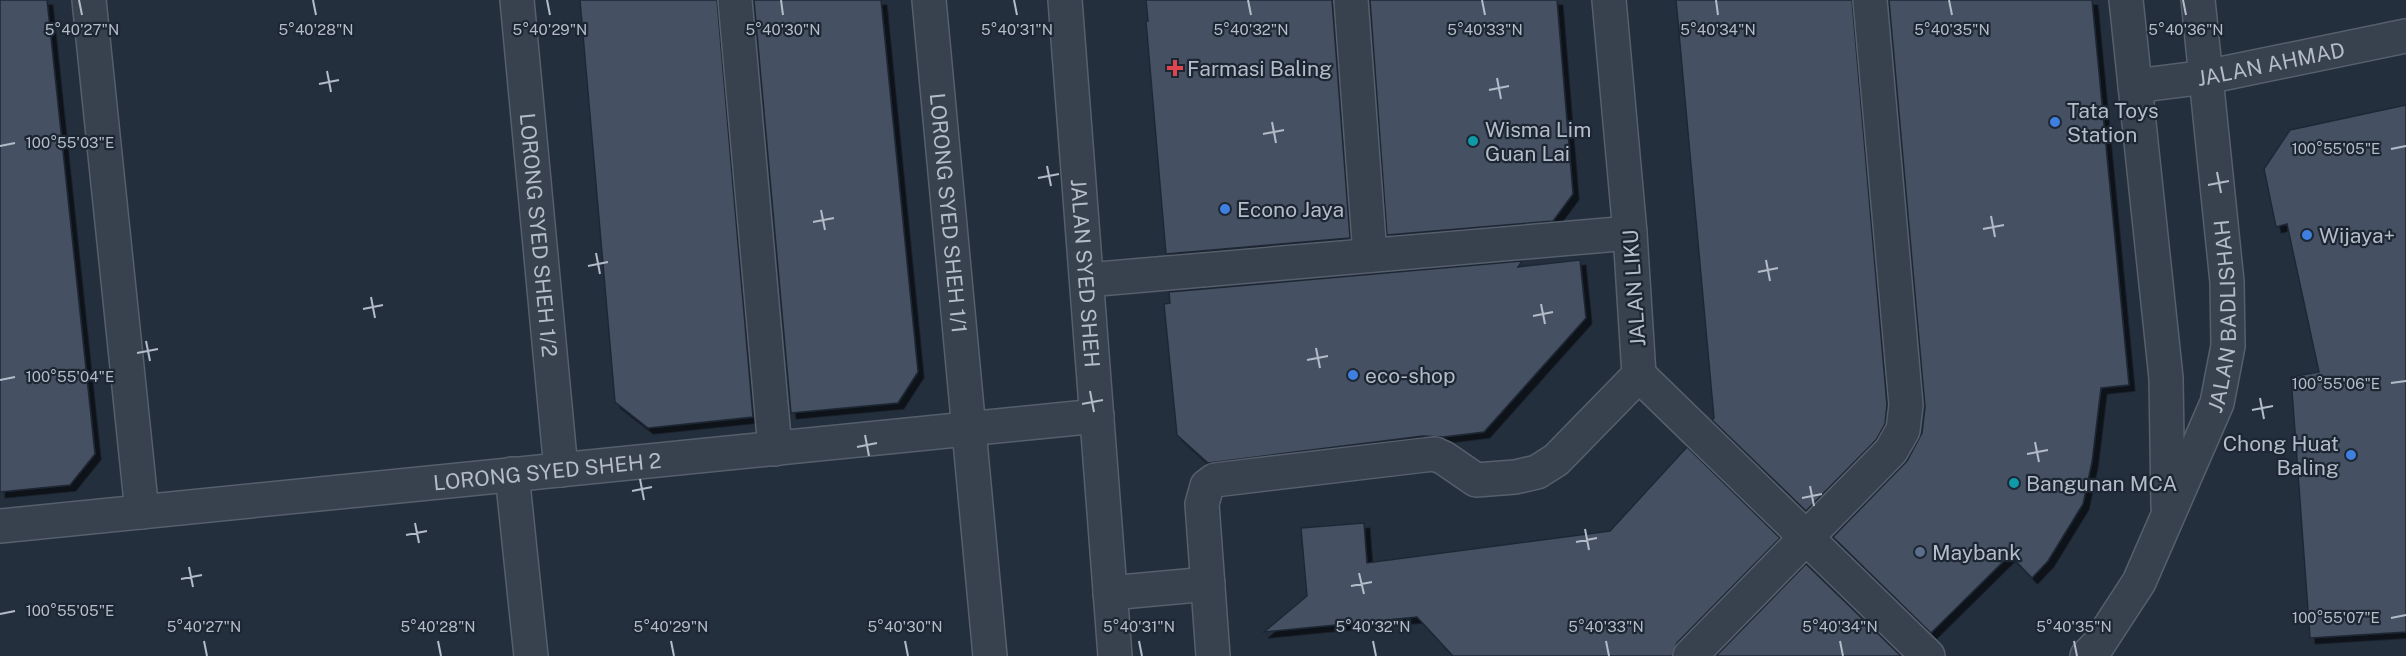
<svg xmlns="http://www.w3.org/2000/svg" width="2406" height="656" font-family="'Public Sans',sans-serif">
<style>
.building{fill:#455162;stroke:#1f2835;stroke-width:1.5;filter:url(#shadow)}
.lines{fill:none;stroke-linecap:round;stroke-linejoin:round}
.minor-casing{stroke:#565f6c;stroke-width:36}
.minor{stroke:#38414e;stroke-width:33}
.ticks{fill:none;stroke:#b4bcc9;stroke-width:2}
.health-dot{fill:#e0444e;stroke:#1d2633;stroke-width:2}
.shop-dot{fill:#3f7fe0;stroke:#1d2633;stroke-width:2}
.culture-dot{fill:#0f9aa8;stroke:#1d2633;stroke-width:2}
.service-dot{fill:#5c6f8a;stroke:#1d2633;stroke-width:2}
.labels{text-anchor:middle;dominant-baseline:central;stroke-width:4.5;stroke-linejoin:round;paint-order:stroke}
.street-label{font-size:21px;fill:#b4bcc9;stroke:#1d2633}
.poi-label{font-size:21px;fill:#b4bcc9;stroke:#1d2633;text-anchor:start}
.ticks-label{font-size:15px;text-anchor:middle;fill:#b4bcc9;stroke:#1d2633;stroke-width:4.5;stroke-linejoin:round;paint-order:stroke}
</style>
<defs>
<filter id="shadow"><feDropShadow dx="5.5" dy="5.5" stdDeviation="0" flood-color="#0009"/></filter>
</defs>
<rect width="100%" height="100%" fill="#242f3e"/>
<g class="building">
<polygon points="0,0 47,0 95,454 70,485 0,492"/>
<polygon points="580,0 717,0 753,417 648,428 615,402"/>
<polygon points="754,0 881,0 918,372 898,403 791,413"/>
<polygon points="1146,0 1332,0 1350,238 1166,254 1146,21 1148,21"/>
<polygon points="1370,0 1557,0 1573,194 1553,221 1387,235"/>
<polygon points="1676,0 1852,0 1887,405 1885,424 1876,440 1806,511 1712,420 1714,418"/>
<polygon points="1889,0 2092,0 2129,385 2101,388 2092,462 2083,504 2048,561 2032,578 2010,555 1931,633 1833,537 1907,461 1922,433 1925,407"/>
<polygon points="2406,105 2406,632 2310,638 2291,377 2319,372 2287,224 2276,227 2264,169 2290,130"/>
<polygon points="1580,260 1586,318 1484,432 1443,437 1423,436 1208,463 1177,435 1164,304 1170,303 1169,292 1522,261 1518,267"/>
<polygon points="1687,447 1780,538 1677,643 1672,656 1453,656 1417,617 1264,632 1307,596 1301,528 1364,523 1367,563 1610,531"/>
<polygon points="1806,564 1901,656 1716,656"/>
</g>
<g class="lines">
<g class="minor-casing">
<g id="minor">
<polyline points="89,0 142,512"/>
<path id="s1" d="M 517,0 L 561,470"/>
<polyline points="735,0 775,449"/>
<path id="s2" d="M 929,0 L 990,656"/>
<path id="s3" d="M 1065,0 L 1115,656"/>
<polyline points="1351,0 1370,255"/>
<polyline points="2126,0 2166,378 2168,506"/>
<path id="s4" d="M 2135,86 L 2206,77 L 2406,36"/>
<polyline points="1087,280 1630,233"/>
<polyline points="1639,375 1928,656"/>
<polyline points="512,474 531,656"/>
<path id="s5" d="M 0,526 L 1097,416"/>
<polyline points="1110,593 1208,584"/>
<polyline points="1213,656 1202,504 1207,486 1215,480 1425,455 1435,454 1444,458 1476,480 1515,477 1537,472 1556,460 1639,375 1630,233 1609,0"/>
<polyline points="1690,656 1891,451 1903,430 1906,405 1870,0"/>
<path id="s6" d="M 2087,656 L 2098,645 L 2139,582 L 2217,403 L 2228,346 L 2227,282 L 2198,0"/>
</g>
</g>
<use href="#minor" class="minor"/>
</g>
<path class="ticks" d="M 79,0 L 82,15M 313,0 L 316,15M 547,0 L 550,15M 781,0 L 783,15M 1014,0 L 1017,15M 1248,0 L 1251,15M 1482,0 L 1485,15M 1716,0 L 1718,15M 1949,0 L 1952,15M 2183,0 L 2186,15M 327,71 L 331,92M 1497,78 L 1501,99M 319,84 L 339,80M 1489,90 L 1509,86M 1272,122 L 1276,143M 1263,134 L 1284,130M 0,146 L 15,143M 2391,149 L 2406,146M 1047,166 L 1051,186M 2217,172 L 2221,193M 1038,178 L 1059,174M 2208,185 L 2229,181M 821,210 L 825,230M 1991,216 L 1995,237M 813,222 L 834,218M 1983,229 L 2004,225M 596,253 L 600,274M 1766,260 L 1770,281M 588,266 L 608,262M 1758,272 L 1778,268M 371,297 L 375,318M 1541,304 L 1545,324M 363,309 L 383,305M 1533,316 L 1553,312M 146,341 L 150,361M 1316,348 L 1320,368M 137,353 L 158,349M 1307,360 L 1328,356M 0,380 L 15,377M 2391,383 L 2406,381M 1090,391 L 1094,412M 2260,398 L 2264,419M 1082,404 L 1103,400M 2252,410 L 2273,406M 865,435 L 869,456M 2035,442 L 2039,462M 857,447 L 877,443M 2027,454 L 2048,450M 640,479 L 644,500M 1810,486 L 1814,506M 632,491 L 652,487M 1802,498 L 1822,494M 415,523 L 419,543M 1585,529 L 1589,550M 406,535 L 427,531M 1576,542 L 1597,538M 189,567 L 193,587M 1359,573 L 1364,594M 181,579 L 202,575M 1351,586 L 1372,582M 0,614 L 15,611M 2391,618 L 2406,615M 204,641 L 207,656M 438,641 L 441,656M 671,641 L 674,656M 905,641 L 908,656M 1139,641 L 1142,656M 1373,641 L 1376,656M 1606,641 L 1609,656M 1840,641 L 1843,656M 2074,641 L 2077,656"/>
<path class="health-dot" d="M1172 59h6v6h6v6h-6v6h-6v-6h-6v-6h6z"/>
<g class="shop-dot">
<circle cx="2055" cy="122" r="6"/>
<circle cx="1225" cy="209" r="6"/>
<circle cx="2307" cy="235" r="6"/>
<circle cx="1353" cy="375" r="6"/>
<circle cx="2351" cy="455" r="6"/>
</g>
<g class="culture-dot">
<circle cx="1473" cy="141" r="6"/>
<circle cx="2014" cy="483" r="6"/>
</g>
<circle class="service-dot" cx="1920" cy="552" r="6"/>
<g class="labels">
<g class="street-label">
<text stroke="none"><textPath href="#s4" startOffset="138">JALAN AHMAD</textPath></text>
<text stroke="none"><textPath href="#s2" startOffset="214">LORONG SYED SHEH 1/1</textPath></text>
<text stroke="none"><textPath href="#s1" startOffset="236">LORONG SYED SHEH 1/2</textPath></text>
<text stroke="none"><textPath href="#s3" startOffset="274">JALAN SYED SHEH</textPath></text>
<text transform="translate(1634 288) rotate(-94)">JALAN LIKU</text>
<text stroke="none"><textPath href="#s6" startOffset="374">JALAN BADLISHAH</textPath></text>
<text stroke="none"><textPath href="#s5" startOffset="550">LORONG SYED SHEH 2</textPath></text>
</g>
<g class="poi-label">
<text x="1187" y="68">Farmasi Baling</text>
<text x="2067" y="110">Tata Toys<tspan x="2067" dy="24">Station</tspan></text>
<text x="1485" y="129">Wisma Lim<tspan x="1485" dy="24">Guan Lai</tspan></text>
<text x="1237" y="209">Econo Jaya</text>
<text x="2319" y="235">Wijaya+</text>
<text x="1365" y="375">eco-shop</text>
<text x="2339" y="443" text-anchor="end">Chong Huat<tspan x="2339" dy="24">Baling</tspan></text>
<text x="2026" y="483">Bangunan MCA</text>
<text x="1932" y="552">Maybank</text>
</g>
</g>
<g class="ticks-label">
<text x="82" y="35">5°40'27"N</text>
<text x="316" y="35">5°40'28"N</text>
<text x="550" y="35">5°40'29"N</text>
<text x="783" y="35">5°40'30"N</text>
<text x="1017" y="35">5°40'31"N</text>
<text x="1251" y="35">5°40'32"N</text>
<text x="1485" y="35">5°40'33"N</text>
<text x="1718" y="35">5°40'34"N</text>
<text x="1952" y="35">5°40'35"N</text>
<text x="2186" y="35">5°40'36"N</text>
<text x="70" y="148">100°55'03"E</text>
<text x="2336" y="154">100°55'05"E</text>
<text x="70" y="382">100°55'04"E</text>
<text x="2336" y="389">100°55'06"E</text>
<text x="70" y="616">100°55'05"E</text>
<text x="2336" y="623">100°55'07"E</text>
<text x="204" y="632">5°40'27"N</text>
<text x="438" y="632">5°40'28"N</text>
<text x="671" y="632">5°40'29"N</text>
<text x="905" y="632">5°40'30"N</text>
<text x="1139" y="632">5°40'31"N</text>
<text x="1373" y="632">5°40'32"N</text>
<text x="1606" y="632">5°40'33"N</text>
<text x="1840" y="632">5°40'34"N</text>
<text x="2074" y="632">5°40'35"N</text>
</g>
</svg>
